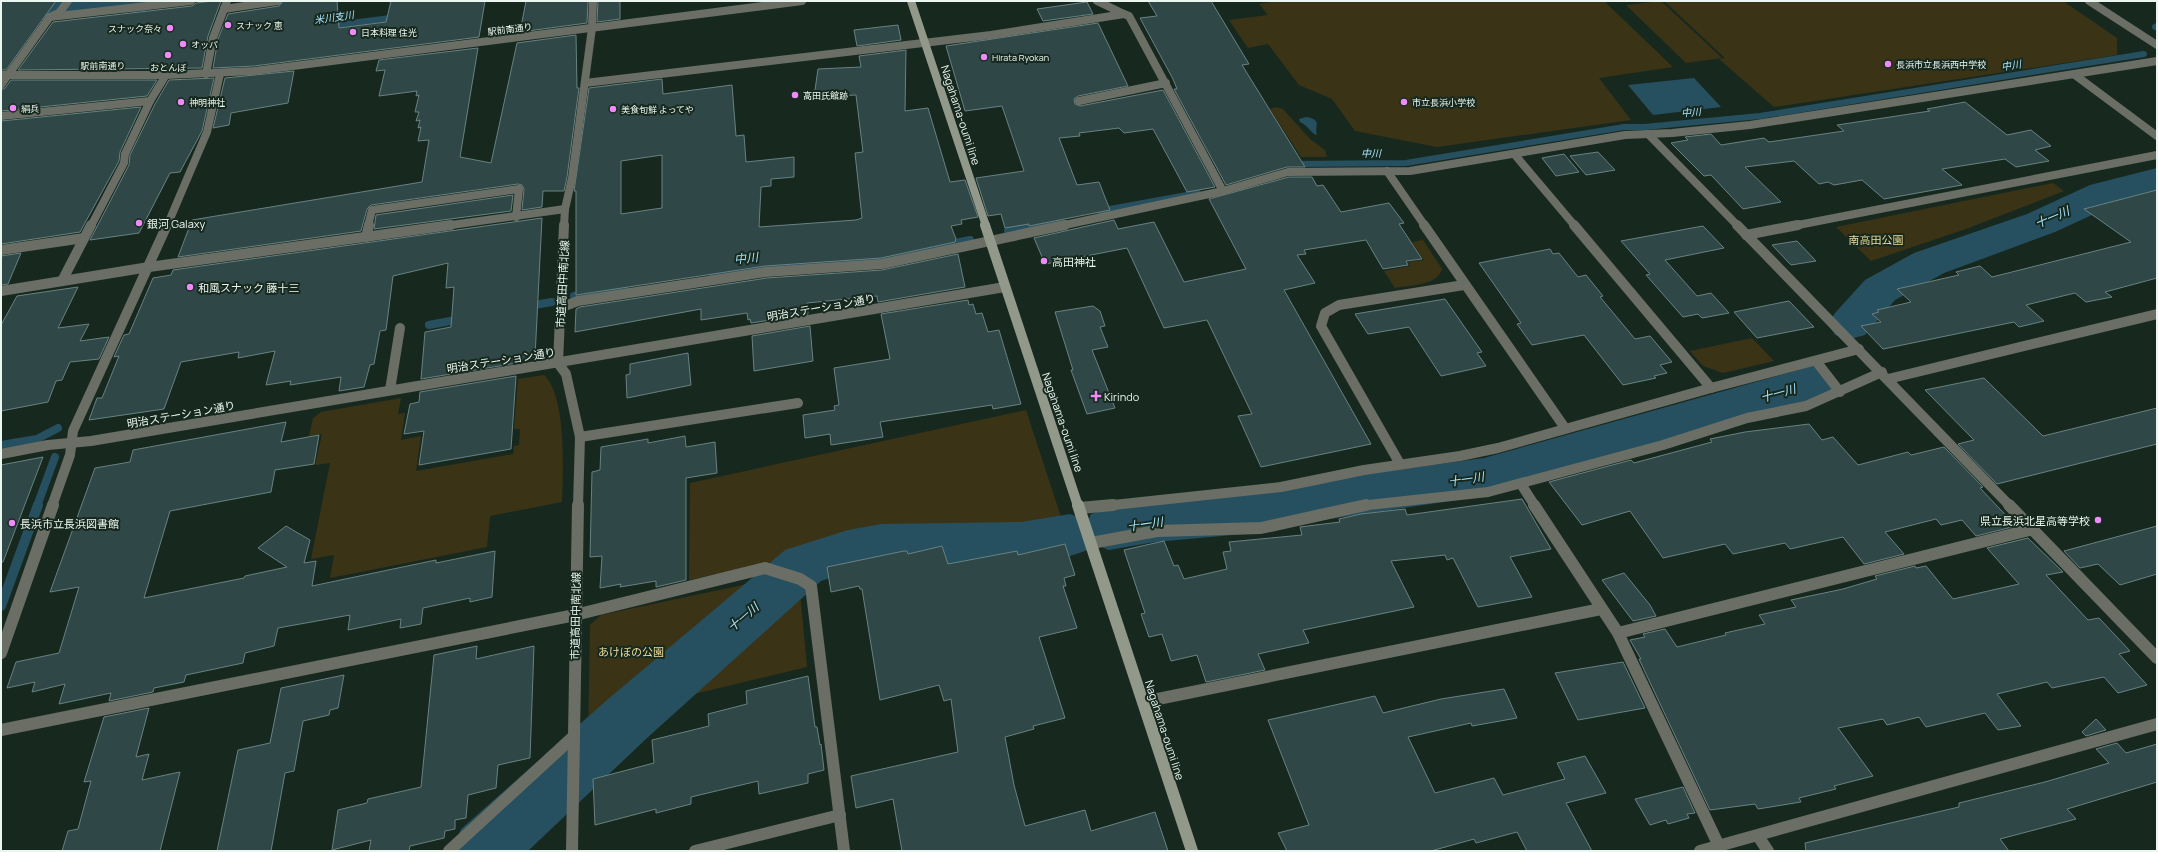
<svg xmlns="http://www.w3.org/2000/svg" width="2158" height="852" font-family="Manrope,'Noto Sans JP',sans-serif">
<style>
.green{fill:#3b3316}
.water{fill:#265060}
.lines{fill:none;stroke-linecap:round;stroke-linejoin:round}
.stream-far2{stroke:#265060;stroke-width:6}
.stream-far1{stroke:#265060;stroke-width:8}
.stream{stroke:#265060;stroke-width:10}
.river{fill:#265060;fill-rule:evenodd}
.building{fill:#2f4847;stroke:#688281;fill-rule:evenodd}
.minor-far2{stroke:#6a6e65;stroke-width:8}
.minor-far1{stroke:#6a6e65;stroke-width:10}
.minor{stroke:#6a6e65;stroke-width:12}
.tertiary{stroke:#6a6e65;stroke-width:8}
.secondary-far2{stroke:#92988a;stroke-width:8}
.secondary-far1{stroke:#92988a;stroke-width:10}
.secondary{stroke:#92988a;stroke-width:12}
.poi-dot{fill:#ef8bf7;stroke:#17291f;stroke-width:1.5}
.labels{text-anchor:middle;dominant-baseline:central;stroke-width:4;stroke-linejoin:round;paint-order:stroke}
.far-poi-label{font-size:9px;fill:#eaf6ef;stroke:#17291f;text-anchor:start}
.far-street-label{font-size:9px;fill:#eaf6ef;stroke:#17291f}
.far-water-label{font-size:10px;font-style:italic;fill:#a8e2fa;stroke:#17291f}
.street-label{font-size:11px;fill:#eaf6ef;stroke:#17291f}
.poi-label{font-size:11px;fill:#eaf6ef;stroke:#17291f;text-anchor:start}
.park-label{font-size:11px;fill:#edda9a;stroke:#17291f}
.water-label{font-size:12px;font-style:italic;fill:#a8e2fa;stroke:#17291f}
</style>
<rect width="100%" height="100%" fill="#17291f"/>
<g class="green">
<polygon points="1276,1 1604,1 1673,67 1599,78 1631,120 1437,147 1355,131 1332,99 1299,85 1268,44 1248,48 1229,20 1268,15 1259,4"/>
<polygon points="1661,1 1722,58 1686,63 1626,5"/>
<polygon points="1664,1 2063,1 2117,38 2117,55 1774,107 1719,59 1725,58"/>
<polygon points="1276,107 1283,109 1310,139 1325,150 1327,157 1301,157 1270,109"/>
<polygon points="2053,183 2064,191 1966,229 1871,261 1836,227"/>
<path d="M 1423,240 L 1442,269 C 1437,286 1410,285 1395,288 L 1384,271 L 1410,266 L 1408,262 L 1424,260 L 1412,242 Z"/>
<polygon points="1752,338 1774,361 1723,373 1703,366 1690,351"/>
<path d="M 544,375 C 567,396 563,473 562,502 L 490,516 L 487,547 L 330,578 L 334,555 L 311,559 L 330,463 L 315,465 L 322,434 L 309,436 L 313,418 L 321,412 L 401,398 L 398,414 L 405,413 L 401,440 L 421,436 L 416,471 L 513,454 L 514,446 L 519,445 L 520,429 L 514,429 L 518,379 Z"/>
<polygon points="1026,410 1062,520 1033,527 914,528 824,540 772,562 689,580 690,483"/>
<polygon points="766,580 771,582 588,744 590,625 601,615"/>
<polygon points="787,586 800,592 807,667 661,702"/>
</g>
<g class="water">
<polygon points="1694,78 1721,107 1653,115 1628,85"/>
<path d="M 1306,117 C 1323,120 1314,125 1317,135 C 1311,134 1308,125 1300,122 L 1299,119 Z"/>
</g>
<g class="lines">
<g class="stream-far2">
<polyline points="328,26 398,17"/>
<polyline points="2155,27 2157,26"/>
<polyline points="1293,164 1406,163 1624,127 1644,127 1760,116 2144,54"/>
<polyline points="1099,211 1198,193"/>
<polyline points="1031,226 1058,220"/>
</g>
<g class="stream-far1">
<polyline points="1008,231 1036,225"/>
<polyline points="927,249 970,240"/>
<polyline points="713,274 808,263 880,259 921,251"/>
<polyline points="574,296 625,287"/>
<polyline points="528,306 552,302"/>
<polyline points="429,325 461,319"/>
<polyline points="1,445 37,439 58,428"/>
<polyline points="37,506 55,457"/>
</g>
<polyline class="stream" points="1,606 38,505"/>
<g class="river">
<polygon points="27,1 160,1 155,8 144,11 1,23 1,3"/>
<polygon points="2157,168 2157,192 2118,203 2055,232 1944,273 1895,300 1865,335 1850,339 1835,335 1828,324 1835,313 1865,280 1914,253 2027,214 2090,185"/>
<polygon points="1813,366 1829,371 1836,383 1829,395 1484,496 1322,520 1266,532 1155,542 1109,550 1091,543 1088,550 1070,556 1021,564 881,566 848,572 821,581 647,738 528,851 452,851 461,829 607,700 785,550 848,530 881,524 1021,522 1070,514 1088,521 1091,514 1109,508 1155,502 1266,492 1322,480 1484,458"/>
</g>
</g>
<g class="building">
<polygon points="1,1 56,1 6,70 1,70"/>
<polygon points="213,1 221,1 208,36 202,68 18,70 53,22 192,6 196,3"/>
<polygon points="283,1 337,1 339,28 386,22 391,1 485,1 479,37 254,66 213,68 218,39 228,14 279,6"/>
<polygon points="526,1 588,1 587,23 520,32"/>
<polygon points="598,1 620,1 620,19 597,22"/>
<polygon points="1148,1 1211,1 1249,64 1242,65 1305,167 1287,167 1226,185 1174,89 1177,89 1173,79 1140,18 1157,16"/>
<polygon points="1087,2 1093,14 1043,21 1037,9"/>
<polygon points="1098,23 1128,86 1078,96 1074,99 1075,104 1080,106 1163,90 1215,187 1187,192 1153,129 1124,133 1119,128 1079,133 1080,136 1059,138 1077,185 1099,182 1110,210 1029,226 1029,224 1005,228 1001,214 988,216 976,178 1024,171 1002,106 965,111 946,46"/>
<polygon points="898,25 901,40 857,46 854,30"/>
<polygon points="576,35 577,88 579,88 567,177 564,191 543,191 542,207 522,210 524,189 522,185 518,184 371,205 367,209 361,231 178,257 192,220 422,182 429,140 418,141 421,127 418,128 420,120 416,121 419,112 415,112 419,95 416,96 417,91 379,96 385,70 376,71 379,60 478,48 460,157 491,163 517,43"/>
<path d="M 906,50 L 905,111 L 928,108 L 950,182 L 965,180 L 978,217 L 961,220 L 962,224 L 951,226 L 956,239 L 955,242 L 881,258 L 765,266 L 576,295 L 576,191 L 574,191 L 589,88 L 662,79 L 663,94 L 732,85 L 736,136 L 744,135 L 746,162 L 794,157 L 794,177 L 771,179 L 771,186 L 761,187 L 759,227 L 856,220 L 862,218 L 855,153 L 863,152 L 856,95 L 814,97 L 818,69 L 861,67 L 859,56 ZM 662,155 L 662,208 L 621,214 L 621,161 Z"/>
<polygon points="294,71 288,103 231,113 229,125 213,128 225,78"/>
<polygon points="214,78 202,131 180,172 170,173 139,233 90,240 129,165 130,155 155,104 169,80"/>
<polygon points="11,80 157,80 147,96 1,111 1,90 5,88"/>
<polygon points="1965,102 2007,135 2031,130 2051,146 2035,150 2049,161 2016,167 2005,159 1942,169 1962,185 1884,199 1862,180 1834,185 1828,182 1819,184 1794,161 1745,167 1781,202 1743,209 1711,175 1704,176 1671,143 1688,140 1685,137 1711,134 1721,145 1764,138 1769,142 1844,131 1837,125 1930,111 1927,109"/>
<polygon points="141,107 120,152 119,161 80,232 1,244 1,121"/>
<polygon points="1598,152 1615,170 1586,175 1570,156"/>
<polygon points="1564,154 1579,172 1556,176 1542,158"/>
<polygon points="1289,177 1312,177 1317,186 1323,185 1341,212 1389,203 1404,223 1399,224 1422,259 1406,261 1408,265 1383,269 1366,240 1304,250 1306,254 1297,255 1315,283 1284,290 1371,444 1261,467 1238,416 1252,414 1207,320 1164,328 1127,248 1045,264 1034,238 1114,220 1118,229 1154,222 1184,282 1246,269 1209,199"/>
<polygon points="2157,190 2157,278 2105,292 2112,297 2086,302 2075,293 2026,305 2044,321 2019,327 2014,322 1883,349 1861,326 1881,322 1872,314 1879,312 1877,310 1911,302 1897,289 1959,275 1956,272 1980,266 1992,277 2131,242 2084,209"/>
<polygon points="513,195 511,211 374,229 376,215"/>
<polygon points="542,218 535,357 517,361 517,363 421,379 425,332 451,327 454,287 446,288 448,263 393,276 386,330 380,331 374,364 370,365 364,387 339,391 341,377 290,385 291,381 266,385 275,351 238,358 239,352 181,362 164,409 89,420 97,398 102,398 119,356 114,357 124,335 129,334 153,278 171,275 173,270"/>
<polygon points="1703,226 1724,248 1665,260 1697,296 1711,293 1729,313 1702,318 1698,314 1683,317 1646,275 1650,274 1621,241"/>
<polygon points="1797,241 1816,261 1791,265 1772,245"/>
<polygon points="1550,249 1553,254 1559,253 1578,277 1586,275 1603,296 1600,297 1635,339 1650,336 1672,362 1660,365 1667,373 1654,376 1656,378 1623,385 1584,335 1532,345 1517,324 1521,323 1479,263"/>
<polygon points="21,253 8,284 1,285 1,256"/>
<polygon points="958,254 965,287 878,302 877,296 807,303 808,314 751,323 750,319 748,320 747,313 701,320 701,309 575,332 576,309 580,307 767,278 882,270"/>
<polygon points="78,287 58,328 89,324 80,341 109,337 99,359 70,362 62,380 56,381 48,402 1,411 1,325 17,296"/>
<polygon points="1445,299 1482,352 1477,353 1486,366 1441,376 1409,327 1368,334 1355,314"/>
<polygon points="968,300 969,305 973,304 976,314 982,313 988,332 999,330 1021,404 993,409 992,405 880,422 883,437 831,445 830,434 805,438 803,415 835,410 834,406 839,405 834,368 890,359 881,314"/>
<polygon points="1789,301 1814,327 1757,338 1734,312"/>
<polygon points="1093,306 1100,311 1105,326 1100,327 1108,347 1092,350 1115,408 1087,414 1071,370 1073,370 1055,312"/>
<polygon points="810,326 813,361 754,371 752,336"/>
<polygon points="688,353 691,385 627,398 626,375 630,374 630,364"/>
<polygon points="516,376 511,449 419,465 424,431 404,434 410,404 419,402 420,392"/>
<polygon points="1984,378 2043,436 2157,408 2157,444 1997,484 1958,444 1974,440 1925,390"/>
<polygon points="286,422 281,442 319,435 314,464 275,470 271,492 170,511 144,598 244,578 245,576 287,567 258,548 286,526 310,540 304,563 316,561 312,586 436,560 436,563 495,551 492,597 470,602 470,598 423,608 421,624 400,628 401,619 348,630 350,615 278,628 274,646 245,653 243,663 186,675 184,682 154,688 153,692 109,701 111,693 59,704 65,684 32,692 35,682 7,688 16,662 59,653 79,587 50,592 95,468 130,462 133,450"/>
<polygon points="1809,424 1822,440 1833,437 1858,465 1908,452 1911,455 1944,447 1983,487 1980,488 2016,526 1976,536 1962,520 1941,525 1936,519 1885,532 1904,554 1864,564 1843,537 1790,549 1785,543 1733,554 1725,544 1663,558 1630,511 1582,525 1549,482 1631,460 1634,463 1712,442 1710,439 1745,432"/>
<polygon points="685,436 686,447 715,442 717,473 686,478 686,580 656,587 656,581 620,587 621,584 600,588 602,556 590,557 592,472 600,470 601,447 648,439 648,443"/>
<polygon points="43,457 3,562 1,562 1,465"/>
<polygon points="1522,499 1551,549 1510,557 1532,597 1478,607 1453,558 1447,560 1445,555 1391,561 1414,607 1303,630 1309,643 1258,654 1265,670 1206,682 1197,655 1171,661 1162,634 1149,637 1141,614 1145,613 1124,550 1164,541 1174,566 1178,565 1184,579 1227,569 1223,552 1231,551 1229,542 1302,535 1300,527 1340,522 1339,519 1361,514 1405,509 1407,515"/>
<polygon points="2157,526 2157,574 2120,585 2098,564 2080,568 2064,551"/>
<polygon points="2028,538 2063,572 2046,575 2088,620 2099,618 2130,651 2119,654 2147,685 2118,693 2104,677 2052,688 2047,682 1997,694 2021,726 1998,730 1985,713 1926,727 1919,717 1887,725 1883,719 1838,728 1873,776 1834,786 1836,789 1799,798 1801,802 1758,809 1755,804 1710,810 1639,659 1641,659 1630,640 1645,637 1643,634 1665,629 1677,647 1726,635 1725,633 1765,624 1759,615 1796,607 1791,600 1843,589 1877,579 1875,576 1915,566 1916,568 1926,566 1953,599 2019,584 1987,548"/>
<polygon points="1065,544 1075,575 1064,578 1066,586 1063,586 1077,628 1039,637 1065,718 1033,726 1034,729 1005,737 1014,785 1025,826 1085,810 1091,831 1155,812 1168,851 902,851 893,799 856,808 851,776 958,752 951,699 944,701 939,685 880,700 862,589 860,589 859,586 831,592 827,567 904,551 907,551 908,554 942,546 948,564 1017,551 1018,555"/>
<polygon points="1624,573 1650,605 1656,616 1633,621 1602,580"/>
<polygon points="477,646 476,659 534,646 530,758 498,765 496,788 468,795 466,818 455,820 455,829 445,831 444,838 410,846 409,851 369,851 371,840 332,850 338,810 367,803 368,799 421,787 434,655"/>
<polygon points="1623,662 1645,708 1578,720 1555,673"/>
<polygon points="344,675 338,708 330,710 329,715 303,721 294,771 285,773 271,851 217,851 238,750 270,743 281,688"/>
<polygon points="808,676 815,727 817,727 820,745 821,744 824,770 808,774 808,783 759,794 758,781 691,797 691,804 656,813 656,809 595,825 593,779 654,763 652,740 709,726 708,714 747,704 746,691"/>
<polygon points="1504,689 1517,718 1472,726 1471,723 1408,737 1435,793 1494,778 1503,795 1565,779 1557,763 1585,756 1606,793 1566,803 1592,851 1527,851 1517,832 1476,843 1474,839 1431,851 1287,851 1278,833 1309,825 1268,720 1375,696 1383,713 1441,699"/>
<polygon points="149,708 136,757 149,754 142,780 180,772 160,851 62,851 68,831 78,829 91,781 84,782 104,717"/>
<polygon points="2096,719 2106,730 2086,736 2082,732"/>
<polygon points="2117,743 2126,753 2157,744 2157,782 2067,809 2076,819 2000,839 2009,851 1806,851 1805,843 1959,807 1959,803 2045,782 2109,763 2096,749"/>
<polygon points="1683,787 1695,813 1687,814 1689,818 1668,824 1666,820 1650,825 1635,799"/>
</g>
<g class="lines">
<g class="minor-far2">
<polyline points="224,9 278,1"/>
<polyline points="1124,14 1129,16 1223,191"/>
<polyline points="50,17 191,1"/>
<polyline points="206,74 213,38 227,1"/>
<polyline points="1,75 166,75 254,71 802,1"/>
<polyline points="2075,75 2157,136"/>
<polyline points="585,83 991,35 1124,14 1097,1"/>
<polyline points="1,85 50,17 59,13 68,1"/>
<polyline points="1079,101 1166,83"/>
<polyline points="1,116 150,101"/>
<polyline points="1648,134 1738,226"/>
<polyline points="1515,155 1575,226"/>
<polyline points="1387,171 1425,226"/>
<polyline points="91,226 124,163 125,154 150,101 166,75"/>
<polyline points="167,226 207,132 220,74"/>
<polyline points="368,226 372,210 519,189 516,217"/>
<polyline points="444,226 565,209"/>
<polyline points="564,226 565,209 572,178 592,28 593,1"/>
<polyline points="1060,226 1223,191 1288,172 1410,171 1625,135 1672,133 1750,125 2157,61"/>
<polyline points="1793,226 2157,155"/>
</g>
<g class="minor-far1">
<polyline points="564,225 558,363 566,374 580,437 578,506"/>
<polyline points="1424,225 1565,428"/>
<polyline points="1574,225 1711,388"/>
<polyline points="1737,225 2010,506"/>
<polyline points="1746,235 1798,225"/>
<polyline points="366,237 369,225"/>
<polyline points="1,250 84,238"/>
<polyline points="62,281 91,225"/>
<polyline points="1,291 149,267 451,225"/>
<polyline points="562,307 578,301 766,272 882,264 1065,225"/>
<polyline points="1816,361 1840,392"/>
<polyline points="1888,379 2157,314"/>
<polyline points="390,390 400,328"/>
<polyline points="580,437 798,403"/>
<polyline points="1,454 48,445 91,441 1005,287"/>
<polyline points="1400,464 1321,326 1325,313 1339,305 1464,285"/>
<polyline points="1521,484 1535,506"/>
<polyline points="52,506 70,455 73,431 167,225"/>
<polyline points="1104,506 1281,487 1364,470 1460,456 1498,448 1711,388 1859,349"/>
<polyline points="1359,506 1488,492 1663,445 1747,418 1806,406 1882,372"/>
</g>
<g class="minor">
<polyline points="1534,505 1618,633 1719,846"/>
<polyline points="2009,505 2157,658"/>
<polyline points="1080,508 1113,505"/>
<polyline points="1091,543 1157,531 1261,528 1366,505"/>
<polyline points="1618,633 2033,529"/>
<polyline points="1,653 53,505"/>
<polyline points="1143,702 1601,609"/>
<polyline points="1,730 575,615 765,568 800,579 811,586 844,851"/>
<polyline points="1758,836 1768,851"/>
<polyline points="449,851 573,737"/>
<polyline points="572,851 578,505"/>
<polyline points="695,851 840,815"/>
<polyline points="1700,851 2157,724"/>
</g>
<polyline class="tertiary" points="2089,1 2157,45"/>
<polyline class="secondary-far2" points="911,1 986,226"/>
<polyline class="secondary-far1" points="985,225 1078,506"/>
<polyline class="secondary" points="1078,505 1192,851"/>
</g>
<g class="poi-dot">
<circle cx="228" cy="25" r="4"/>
<circle cx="170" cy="28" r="4"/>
<circle cx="353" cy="32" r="4"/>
<circle cx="183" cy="44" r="4"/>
<circle cx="168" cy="55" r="4"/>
<circle cx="984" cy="57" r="4"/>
<circle cx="1888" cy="64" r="4"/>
<circle cx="795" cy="95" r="4"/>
<circle cx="181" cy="102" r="4"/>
<circle cx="1404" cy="102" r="4"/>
<circle cx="13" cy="108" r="4"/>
<circle cx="613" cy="109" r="4"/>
<circle cx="139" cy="223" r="4"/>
<circle cx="1044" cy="261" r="4"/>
<circle cx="190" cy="287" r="4"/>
<path d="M1094 390h4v4h4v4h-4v4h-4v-4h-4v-4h4z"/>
<circle cx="2098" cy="520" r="4"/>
<circle cx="12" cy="523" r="4"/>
</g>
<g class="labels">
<g class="far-poi-label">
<text x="236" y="25">スナック 恵</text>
<text x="162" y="28" text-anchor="end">スナック奈々</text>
<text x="361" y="32">日本料理 住光</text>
<text x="191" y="44">オッパ</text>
<text x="992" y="57">Hirata Ryokan</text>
<text x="1896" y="64">長浜市立長浜西中学校</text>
<text x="168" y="67" text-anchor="middle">おとんぼ</text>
<text x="803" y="95">高田氏館跡</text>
<text x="189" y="102">神明神社</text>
<text x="1412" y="102">市立長浜小学校</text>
<text x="21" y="108">絹兵</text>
<text x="621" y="109">美食旬鮮 よってや</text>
</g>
<g class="far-street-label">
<text transform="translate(510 29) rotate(-7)">駅前南通り</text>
<text x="103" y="65">駅前南通り</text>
</g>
<g class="far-water-label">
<text transform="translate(334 17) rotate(-8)">米川支川</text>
<text transform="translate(2011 65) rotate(-9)">中川</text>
<text transform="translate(1691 112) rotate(-5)">中川</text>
<text x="1371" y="153">中川</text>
</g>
<g class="street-label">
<text transform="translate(961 115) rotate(72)">Nagahama-oumi line</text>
<text transform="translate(562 284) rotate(-87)">市道高田中南北線</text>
<text transform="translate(821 307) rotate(-10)">明治ステーション通り</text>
<text transform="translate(501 360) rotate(-9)">明治ステーション通り</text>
<text transform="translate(181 414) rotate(-10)">明治ステーション通り</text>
<text transform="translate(1063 422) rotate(71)">Nagahama-oumi line</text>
<text transform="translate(575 616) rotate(-89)">市道高田中南北線</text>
<text transform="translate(1165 730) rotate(72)">Nagahama-oumi line</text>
</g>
<g class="poi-label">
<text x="147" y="223">銀河 Galaxy</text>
<text x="1052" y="261">高田神社</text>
<text x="198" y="287">和風スナック 藤十三</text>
<text x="1104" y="396">Kirindo</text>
<text x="2090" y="520" text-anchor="end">県立長浜北星高等学校</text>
<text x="20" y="523">長浜市立長浜図書館</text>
</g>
<g class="park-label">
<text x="1876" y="239">南高田公園</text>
<text x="631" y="651">あけぼの公園</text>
</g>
<g class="water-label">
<text transform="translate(2052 217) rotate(-23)">十一川</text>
<text transform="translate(746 258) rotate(-6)">中川</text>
<text transform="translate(1778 393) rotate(-16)">十一川</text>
<text transform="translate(1466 479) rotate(-9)">十一川</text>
<text transform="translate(1145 524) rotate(-8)">十一川</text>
<text transform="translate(743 617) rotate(-41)">十一川</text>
</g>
</g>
<rect width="2158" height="852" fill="none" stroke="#eaf6ef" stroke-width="4"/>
</svg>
